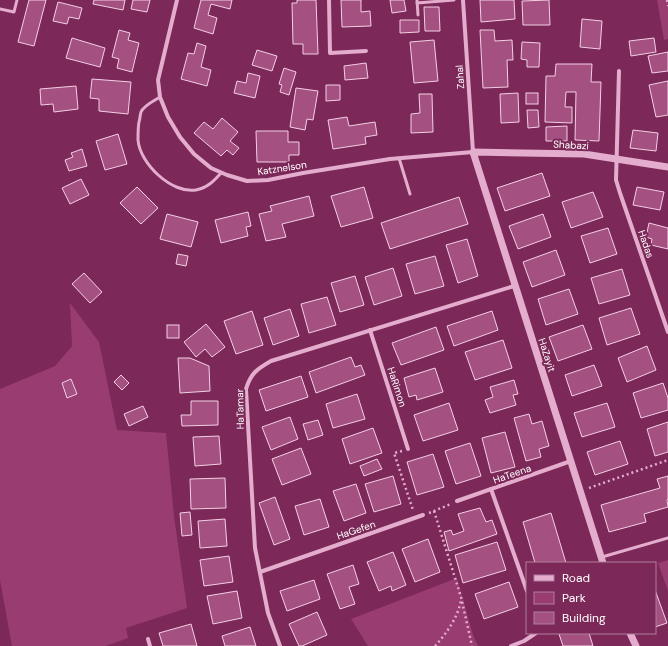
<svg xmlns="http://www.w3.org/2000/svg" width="668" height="646" font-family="'DM Sans',sans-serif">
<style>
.green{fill:#993c72}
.building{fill:#a45181;stroke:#f3cfe4}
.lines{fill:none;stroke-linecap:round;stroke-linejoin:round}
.path{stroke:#e4adcd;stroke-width:2.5;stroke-dasharray:2 3;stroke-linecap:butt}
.service{stroke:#e4adcd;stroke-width:3}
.minor{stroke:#e4adcd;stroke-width:4}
.tertiary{stroke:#e4adcd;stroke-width:7}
.labels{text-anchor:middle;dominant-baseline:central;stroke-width:4;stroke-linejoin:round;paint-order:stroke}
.street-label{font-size:10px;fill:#fff;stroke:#7c2858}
</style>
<rect width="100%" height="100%" fill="#7c2858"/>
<g class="green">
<polygon points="657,0 668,0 668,39 664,40"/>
<polygon points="70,303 99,342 117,430 166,433 174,516 187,608 126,628 128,638 106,646 12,646 0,580 0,389 55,366 72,346"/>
<polygon points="668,560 668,591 658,563"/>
<polygon points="457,578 473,635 478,646 368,646 351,619"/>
</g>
<g class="building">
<polygon points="29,0 46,0 34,46 18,42"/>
<polygon points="94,0 125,0 123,10 93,4"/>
<polygon points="133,0 150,0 147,12 131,9"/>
<polygon points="201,0 232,0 230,9 211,4 208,15 217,18 213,34 194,28"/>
<polygon points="297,0 316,0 318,54 303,54 303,44 293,44 292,3 297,3"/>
<polygon points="341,0 361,0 361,12 370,11 371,26 342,27"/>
<polygon points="390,0 404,0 406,11 392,13"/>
<polygon points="480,0 514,0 515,19 481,22"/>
<polygon points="549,0 550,25 523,25 522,1"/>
<polygon points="58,2 82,8 79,19 69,17 67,24 53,21"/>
<polygon points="424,7 439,7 440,31 425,31"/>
<polygon points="582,19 602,21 600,49 580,47"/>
<polygon points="400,20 419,20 419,32 400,33"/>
<polygon points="119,30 130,33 128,40 139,43 132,72 117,68 119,59 112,57"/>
<polygon points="480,30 494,30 495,41 512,40 513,60 507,60 508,87 483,88"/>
<polygon points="72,38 105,48 100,67 66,58"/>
<polygon points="654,38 656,52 631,56 629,41"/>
<polygon points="434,40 438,81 414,83 410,42"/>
<polygon points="522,42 540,43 539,67 527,67 527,60 521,59"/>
<polygon points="197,43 206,46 201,67 211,70 207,86 181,79 188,53 194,54"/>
<polygon points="257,50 277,56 272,71 252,65"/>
<polygon points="668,52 668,71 652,73 648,56"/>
<polygon points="366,63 368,78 345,80 344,66"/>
<polygon points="556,64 592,64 591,82 601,82 599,141 575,140 576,92 566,92 565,107 572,107 572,123 545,122 546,76 555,76"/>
<polygon points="284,68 296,72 289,95 280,92 282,85 279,84"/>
<polygon points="248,73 260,76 255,98 234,93 237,81 246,83"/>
<polygon points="92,79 131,82 128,114 99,111 99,99 90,98"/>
<polygon points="668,81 668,115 656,117 649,85"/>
<polygon points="326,85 340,85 340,100 326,101"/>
<polygon points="76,86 78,109 54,112 53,104 41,105 40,89"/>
<polygon points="296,88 318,91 313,120 307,119 305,130 290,127"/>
<polygon points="518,93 519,122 501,123 500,94"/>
<rect x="526" y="93" width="12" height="11"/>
<polygon points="419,94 432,94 433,132 411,133 411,114 420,113"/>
<polygon points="527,110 538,110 539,127 528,128"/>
<polygon points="347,117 349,126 375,122 377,135 365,137 366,144 333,149 328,120"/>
<polygon points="222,118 238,132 230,141 239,148 233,155 227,150 221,156 194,133 204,122 213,129"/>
<polygon points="567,126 567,141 546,141 546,127"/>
<polygon points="633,130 658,133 656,151 630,148"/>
<polygon points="256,131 288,131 288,142 299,142 299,155 289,155 289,162 257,162"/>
<polygon points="118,134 127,164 105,170 96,141"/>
<polygon points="82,149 87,166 69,171 65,160 73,157 71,153"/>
<polygon points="542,173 550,196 505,211 497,188"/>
<polygon points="81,179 89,195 70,204 62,188"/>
<polygon points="137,187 158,208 141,224 120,203"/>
<polygon points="364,187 373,218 341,227 331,196"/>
<polygon points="637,187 664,192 660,210 633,205"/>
<polygon points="593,192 603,217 571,228 562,202"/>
<polygon points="309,196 314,216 282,224 286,237 266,241 259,214 272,211 270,206"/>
<polygon points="459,197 468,224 390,249 381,223"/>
<polygon points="248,212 251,226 246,227 248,236 221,243 215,220"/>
<polygon points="167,214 198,222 191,247 160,239"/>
<polygon points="543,214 551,237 518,249 509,226"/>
<polygon points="649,223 668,228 668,249 651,245 652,239 646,237"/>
<polygon points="608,228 617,254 590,263 581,236"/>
<polygon points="467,239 478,276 458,283 446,245"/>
<polygon points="556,250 565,275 532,287 523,262"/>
<polygon points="178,254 188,256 186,266 176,264"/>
<polygon points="435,256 444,286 415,294 406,264"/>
<polygon points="393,268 402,296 374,305 365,277"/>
<polygon points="622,269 630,295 599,304 591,278"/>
<polygon points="84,273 102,292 90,303 72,284"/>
<polygon points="355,276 364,305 340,312 331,283"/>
<polygon points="569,289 578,314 546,325 538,299"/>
<polygon points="327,297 336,325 309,333 301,304"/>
<polygon points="631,308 640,334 607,345 599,318"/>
<polygon points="290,309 299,336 273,345 264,318"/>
<polygon points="252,311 263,345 236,354 224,321"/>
<polygon points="492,311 498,330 454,346 447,326"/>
<polygon points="206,324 225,347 212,357 205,349 196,357 184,342"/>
<rect x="167" y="325" width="12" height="13"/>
<polygon points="583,325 592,349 558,361 549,337"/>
<polygon points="436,327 444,350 401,365 392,343"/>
<polygon points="503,340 512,368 475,380 465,352"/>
<polygon points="647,346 656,370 627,382 618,358"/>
<polygon points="351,357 355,367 361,365 365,375 316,393 309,372"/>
<polygon points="178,358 190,358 209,366 210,391 180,393"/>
<polygon points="594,365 602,386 572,396 565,375"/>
<polygon points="435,368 443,392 417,400 416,395 409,397 404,378"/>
<polygon points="121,375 129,383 122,390 114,382"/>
<polygon points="301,376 308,397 266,411 259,390"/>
<polygon points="71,379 77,394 67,398 62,383"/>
<polygon points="514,380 518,394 513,395 516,405 490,413 485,400 493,397 490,387"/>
<polygon points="663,383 668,398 668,410 641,418 633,393"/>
<polygon points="357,394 365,419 333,428 326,404"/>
<polygon points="191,401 218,401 218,425 182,426 181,415 191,415"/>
<polygon points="449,403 458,430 423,441 414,415"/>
<polygon points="607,403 615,427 582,437 574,413"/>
<polygon points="143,406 148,417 129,426 124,414"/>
<polygon points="529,414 532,424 542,421 549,446 539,449 541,457 526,461 514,418"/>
<polygon points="290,417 298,439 271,450 262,427"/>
<polygon points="318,420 323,435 308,440 303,424"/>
<polygon points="668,422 668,452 655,456 647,429"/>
<polygon points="373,428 382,453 350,464 342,439"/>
<polygon points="505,432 515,467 491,473 482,438"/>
<polygon points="219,436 221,464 195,466 193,437"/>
<polygon points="620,441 628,464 595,475 587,452"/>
<polygon points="470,443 481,476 456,484 445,451"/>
<polygon points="301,448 311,474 282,485 272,459"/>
<polygon points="433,454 444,487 417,495 407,462"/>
<polygon points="377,459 382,469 364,476 360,466"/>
<polygon points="393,476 401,504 374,512 365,484"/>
<polygon points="668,476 668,499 667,500 668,507 644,514 646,522 609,532 601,505 660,488 657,479"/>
<polygon points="225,478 226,508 191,509 190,479"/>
<polygon points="356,484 366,513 344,521 333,491"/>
<polygon points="275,497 290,539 274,545 259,503"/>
<polygon points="320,499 329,527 304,535 295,506"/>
<polygon points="480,508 486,522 492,520 497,534 449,551 444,532 451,530 453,535 464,531 458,514"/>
<polygon points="190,512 192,535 182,536 180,513"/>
<polygon points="551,513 566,563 535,563 523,522"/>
<polygon points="225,519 227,546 200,548 198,521"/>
<polygon points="428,539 440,572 415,582 402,549"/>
<polygon points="497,542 506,570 463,583 455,555"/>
<polygon points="393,552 406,585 392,591 391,586 379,591 367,562"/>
<polygon points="229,556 233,582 204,586 200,560"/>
<polygon points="353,565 359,584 349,587 355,604 340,609 327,574"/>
<polygon points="314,580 320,599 287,611 280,591"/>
<polygon points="509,582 518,607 484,619 475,594"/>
<polygon points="655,590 667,623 655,627"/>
<polygon points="237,591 242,618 213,624 207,596"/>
<polygon points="317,612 327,635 302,646 299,646 289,624"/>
<polygon points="191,624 197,646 163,646 159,633"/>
<polygon points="250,627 256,646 225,646 222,636"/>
<polygon points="564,633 589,633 593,646 563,646 559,634"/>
</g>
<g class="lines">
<g class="path">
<polyline points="667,0 668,6"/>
<polyline points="402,451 394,453 413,510"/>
<polyline points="589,488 668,460"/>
<polyline points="434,511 461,597 472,646"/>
<polyline points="429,513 451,504"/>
<path d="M 435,646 C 447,633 458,617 461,600"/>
</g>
<g class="service">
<polyline points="417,0 418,15"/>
<polyline points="417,3 454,0"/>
<polyline points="0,9 14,12 17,0"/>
<path d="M 160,97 C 154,101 144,105 141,112 C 140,115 140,119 139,122 C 138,127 138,134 138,140 C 140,164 172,194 196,190 C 207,188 214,181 221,173"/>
<polyline points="399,158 410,194"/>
<polyline points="602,557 668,538"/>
</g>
<g class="minor">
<polyline points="177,0 158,80 160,97 168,117 180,137 194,154 211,168 227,175 247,181 268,180 303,173 390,159 473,152 463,0"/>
<polyline points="329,0 330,53 366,51"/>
<polyline points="619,71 616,180 620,193 668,332"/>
<polyline points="370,330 408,449"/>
<polyline points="491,489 527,591"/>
<polyline points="457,501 571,461"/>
<polyline points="260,572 423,515"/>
<polyline points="148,639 150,646"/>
<path d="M 280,646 L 268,613 L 255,548 L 246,389 C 251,373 257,369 271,361 L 514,286"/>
<polyline points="511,646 524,641 536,633"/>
</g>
<g class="tertiary">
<polyline points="603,563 473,152 584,154 668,167"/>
<polyline points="630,633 636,646"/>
</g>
</g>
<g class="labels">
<g class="street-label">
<text transform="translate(460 77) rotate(-94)">Zahal</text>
<text transform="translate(571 145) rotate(3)">Shabazi</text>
<text transform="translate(282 168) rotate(-9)">Katznelson</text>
<text transform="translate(646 244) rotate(71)">Hadas</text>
<text transform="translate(547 355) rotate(72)">HaZayit</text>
<text transform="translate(397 387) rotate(72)">HaRimon</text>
<text transform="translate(240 409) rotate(-91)">HaTamar</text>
<text transform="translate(512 474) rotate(-19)">HaTeena</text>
<text transform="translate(356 530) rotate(-19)">HaGefen</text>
</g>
</g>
<rect x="526" y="562" width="130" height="72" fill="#7c2858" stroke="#b07e9b"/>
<rect x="534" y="575" width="20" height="6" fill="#e4adcd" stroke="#b07e9b"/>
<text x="562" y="582" font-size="12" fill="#ffffff">Road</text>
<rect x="534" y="592" width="20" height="12" fill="#993c72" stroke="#b07e9b"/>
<text x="562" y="602" font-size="12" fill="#ffffff">Park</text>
<rect x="534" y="612" width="20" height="12" fill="#a45181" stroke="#b07e9b"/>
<text x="562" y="622" font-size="12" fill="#ffffff">Building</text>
</svg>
